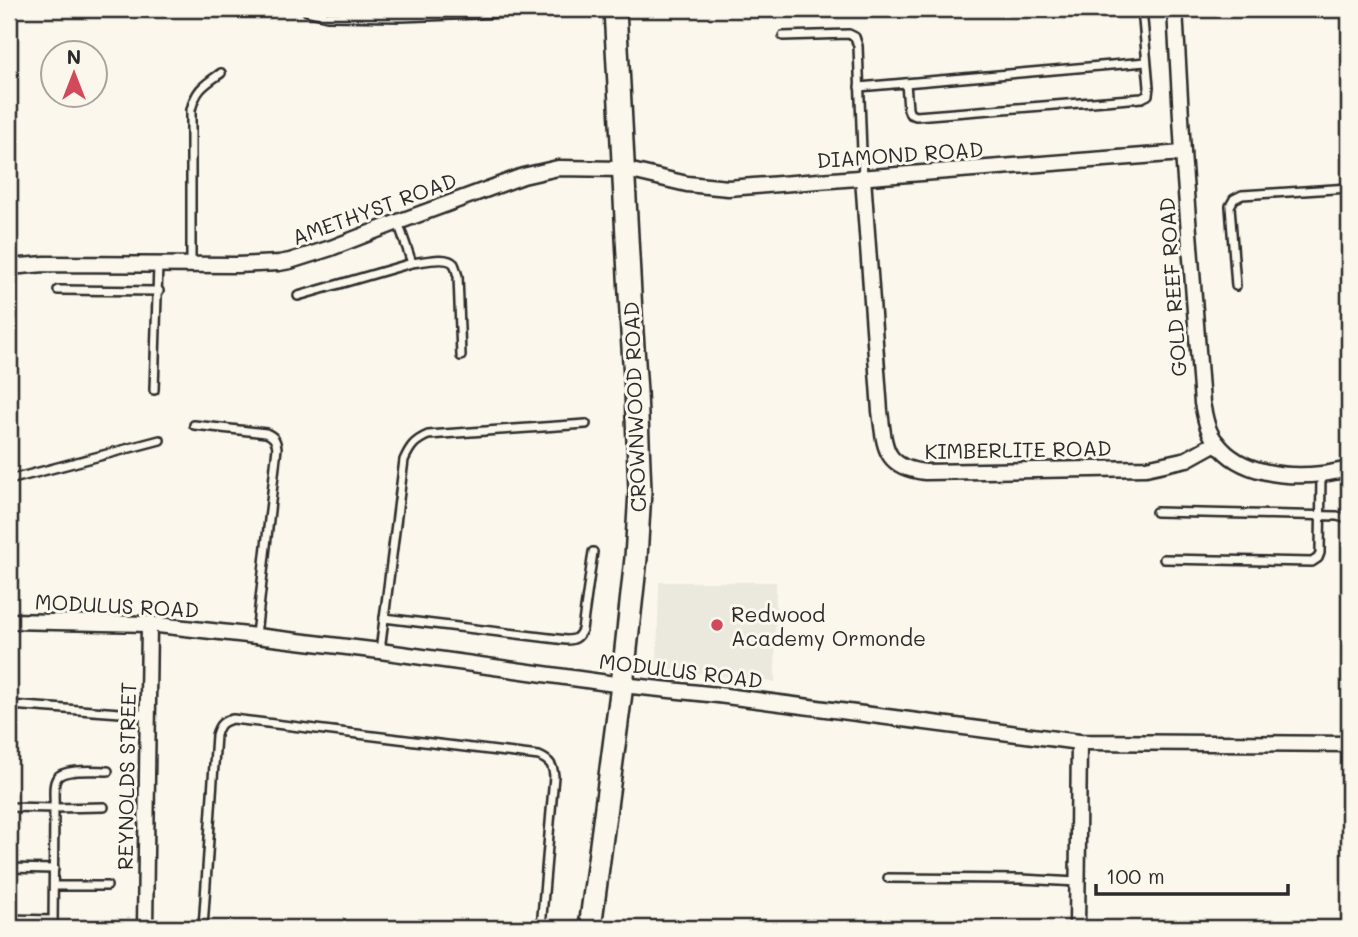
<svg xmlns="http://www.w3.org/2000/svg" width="1358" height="937" font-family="Mali,sans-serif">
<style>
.built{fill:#ebe8de}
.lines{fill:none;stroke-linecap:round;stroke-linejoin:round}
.service-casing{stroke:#2b2b2b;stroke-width:12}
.minor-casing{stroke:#2b2b2b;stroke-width:19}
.secondary-casing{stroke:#2b2b2b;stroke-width:26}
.service{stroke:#fbf7ec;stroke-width:7}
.minor{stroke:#fbf7ec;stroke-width:14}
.secondary{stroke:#fbf7ec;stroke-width:21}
.poi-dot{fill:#d1495b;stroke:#fbf7ec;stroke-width:2.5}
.labels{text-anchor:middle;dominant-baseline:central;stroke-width:6;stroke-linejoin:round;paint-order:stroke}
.street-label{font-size:21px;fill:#2b2b2b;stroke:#fbf7ec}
.poi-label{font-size:21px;fill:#2b2b2b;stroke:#fbf7ec;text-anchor:start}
</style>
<rect width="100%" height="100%" fill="#fbf7ec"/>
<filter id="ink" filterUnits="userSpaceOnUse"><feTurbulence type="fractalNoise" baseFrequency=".0143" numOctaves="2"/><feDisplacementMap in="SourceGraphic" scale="14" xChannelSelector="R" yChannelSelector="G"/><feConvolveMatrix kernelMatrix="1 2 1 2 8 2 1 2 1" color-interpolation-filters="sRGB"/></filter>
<g filter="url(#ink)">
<polygon class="built" points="659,582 776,582 775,682 739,678 739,671 729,670 728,677 657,668"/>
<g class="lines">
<g class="service-casing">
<g id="service">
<polyline points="305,9 307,11 327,16 401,17 614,9"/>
<polyline points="783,36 849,34 855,37 858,46 863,178"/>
<polyline points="906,83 908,109 910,114 916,116 1142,98 1148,95 1149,87 1142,9"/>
<polyline points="859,87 1146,62"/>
<path d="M 398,222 L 412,263 C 422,262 447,255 454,264 C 455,265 457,274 458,276 L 461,356"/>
<path d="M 191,265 L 191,110 C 196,89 204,85 221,73"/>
<polyline points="1236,286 1230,206 1234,199 1242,195 1349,188"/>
<polyline points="58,290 159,291"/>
<polyline points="298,296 412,263"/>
<polyline points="154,390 158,265"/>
<path d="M 194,425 L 266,433 C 273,436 276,439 277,448 L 256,635"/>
<polyline points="9,480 160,440"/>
<polyline points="1156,512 1337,516 1349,519"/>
<polyline points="1164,559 1312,562 1318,558 1320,553 1321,475"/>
<path d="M 384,618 L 566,640 C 575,640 578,638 582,630 L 593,552"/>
<path d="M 380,651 L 404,460 C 410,447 414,441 428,435 L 586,424"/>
<polyline points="10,705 148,715"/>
<polyline points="9,807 54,808 53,928"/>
<path d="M 104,807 L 54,808 C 55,799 52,785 57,778 C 63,768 96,771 108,771"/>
<polyline points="9,868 54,869"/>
<polyline points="888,878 1021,879 1077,882"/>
<polyline points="54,886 107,886"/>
<polyline points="9,919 53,920"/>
<path d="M 203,928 L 216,735 C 219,725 222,721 233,719 L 539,756 C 550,761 553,765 554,776 L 541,928"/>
</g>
</g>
<g class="minor-casing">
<g id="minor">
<path d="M 1175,9 L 1183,153 L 1202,403 C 1205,417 1207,432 1217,443 C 1240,474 1287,478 1322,474 C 1332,473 1340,470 1349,470"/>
<path d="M 863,178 L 880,411 C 885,447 883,467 925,472 L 1146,468 L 1187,459 L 1216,443"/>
<polyline points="9,267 45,264 237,265 279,263 290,261 331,248 398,222 523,176 558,168 623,169 687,184 728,188 1183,153"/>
<polyline points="9,621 149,624 256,636 380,651 622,685 718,695 1079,742 1349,744"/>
<polyline points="145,928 149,624"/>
<polyline points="1077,928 1079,742"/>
</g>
</g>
<g class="secondary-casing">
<polyline id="secondary" points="590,928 622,685 636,558 640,491 636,392 632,332 615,9"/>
</g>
<use href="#service" class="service"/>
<use href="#minor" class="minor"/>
<use href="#secondary" class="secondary"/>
</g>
</g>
<circle class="poi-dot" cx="717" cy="625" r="7"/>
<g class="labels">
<g class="street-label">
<text transform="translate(900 154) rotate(-4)">DIAMOND ROAD</text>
<text transform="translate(374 208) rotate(-20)">AMETHYST ROAD</text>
<text transform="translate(1172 287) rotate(-94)">GOLD REEF ROAD</text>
<text transform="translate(634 407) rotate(-92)">CROWNWOOD ROAD</text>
<text transform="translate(1018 449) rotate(-1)">KIMBERLITE ROAD</text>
<text transform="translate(117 605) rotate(3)">MODULUS ROAD</text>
<text transform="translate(681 670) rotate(7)">MODULUS ROAD</text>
<text transform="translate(126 776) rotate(-89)">REYNOLDS STREET</text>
</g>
<g class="poi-label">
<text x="731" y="613">Redwood<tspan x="731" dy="24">Academy Ormonde</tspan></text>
</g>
</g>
<rect width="1358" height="937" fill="none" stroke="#fbf7ec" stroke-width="35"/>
<rect x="18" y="18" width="1323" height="902" fill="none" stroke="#2b2b2b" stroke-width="2.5" filter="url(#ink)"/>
<g transform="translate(74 74)"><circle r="33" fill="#fbf7ec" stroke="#a8a59f" stroke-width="2"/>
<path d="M0-5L12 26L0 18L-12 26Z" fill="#d1495b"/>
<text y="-10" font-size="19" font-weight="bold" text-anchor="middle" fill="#2b2b2b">N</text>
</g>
<path d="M1096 884v10h192v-10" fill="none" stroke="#2b2b2b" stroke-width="3.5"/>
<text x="1106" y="884" font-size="21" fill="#2b2b2b" stroke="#fbf7ec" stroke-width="5" paint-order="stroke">100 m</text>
</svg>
